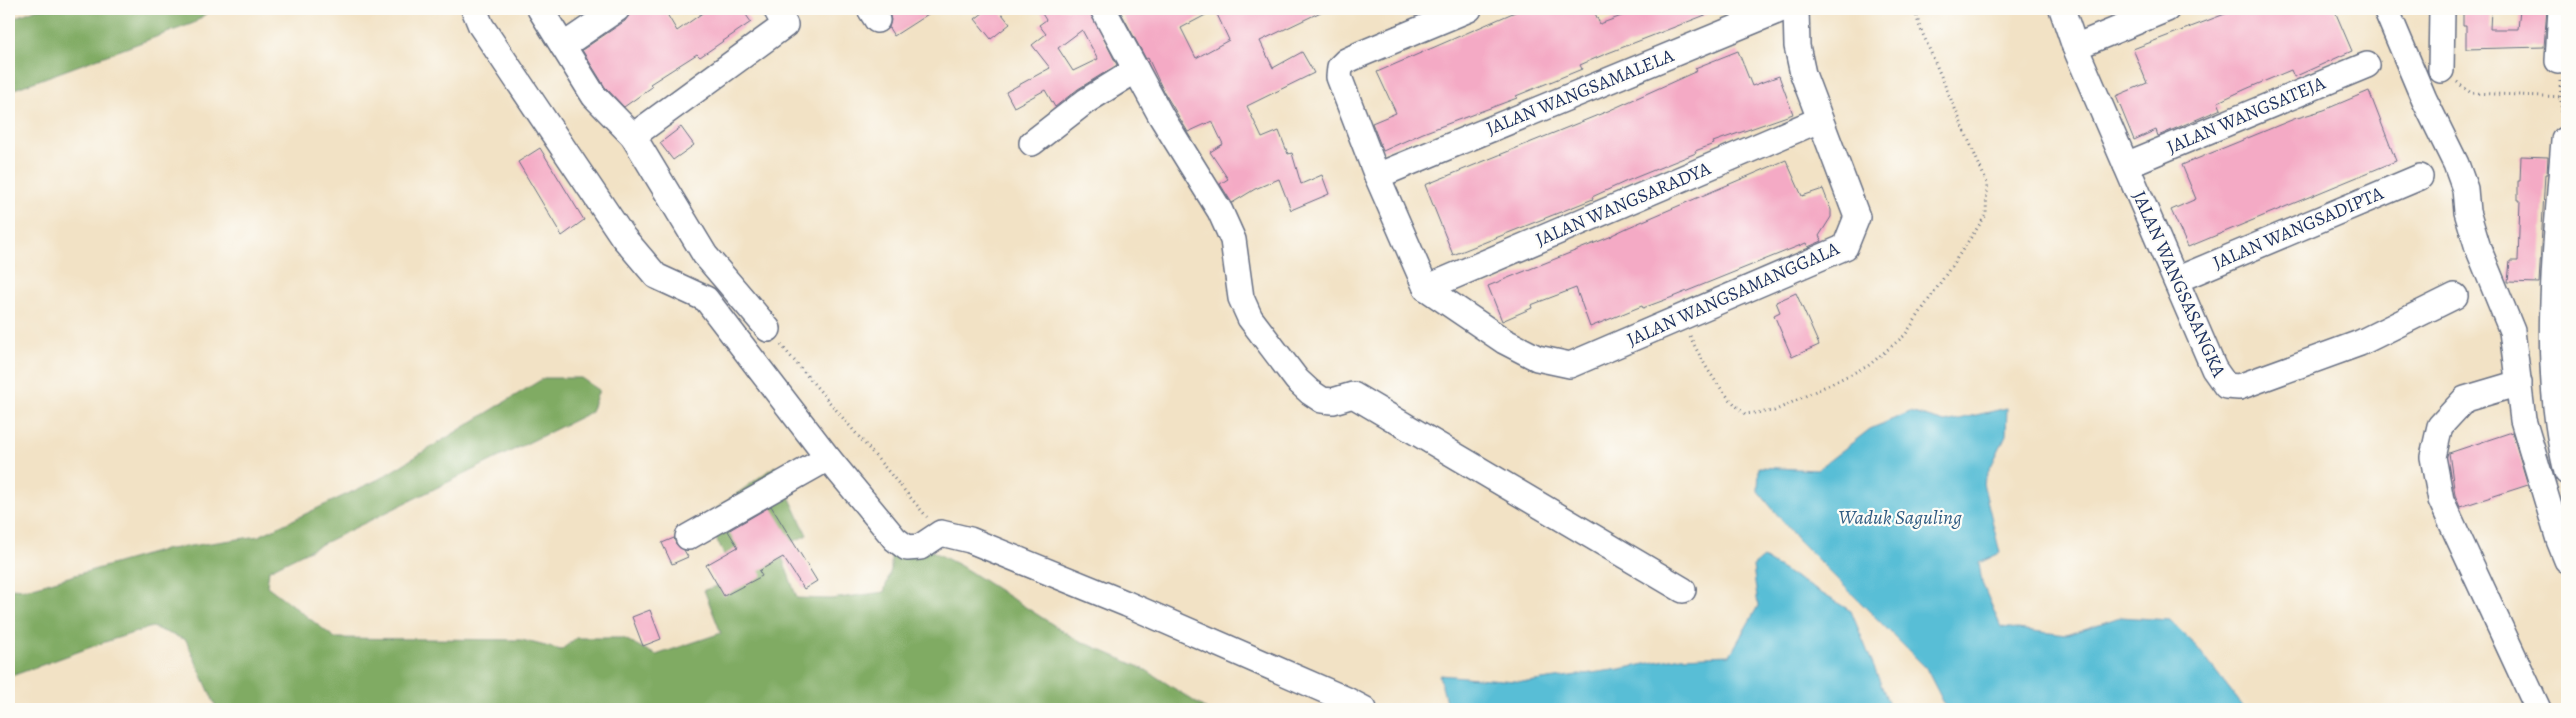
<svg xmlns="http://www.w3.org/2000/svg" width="2576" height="718" font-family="Alegreya,serif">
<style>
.forest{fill:#80ab63;stroke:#4e6d60}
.water{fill:#58bed6;stroke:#3a769a}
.building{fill:#f4aac5;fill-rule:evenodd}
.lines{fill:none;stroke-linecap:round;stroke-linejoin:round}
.minor-casing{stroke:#666e82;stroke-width:28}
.path{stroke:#666e82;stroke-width:3;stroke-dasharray:1 4;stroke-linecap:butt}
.minor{stroke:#fff;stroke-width:25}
.labels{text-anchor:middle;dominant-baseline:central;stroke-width:4.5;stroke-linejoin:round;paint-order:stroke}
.street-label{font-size:19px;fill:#1b2f5e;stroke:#fdfcf7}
.water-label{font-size:20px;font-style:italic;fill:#2d5a82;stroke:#fdfcf7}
</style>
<rect width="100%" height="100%" fill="#fdfcf7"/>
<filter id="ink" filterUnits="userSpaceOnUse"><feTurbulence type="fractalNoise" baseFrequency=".02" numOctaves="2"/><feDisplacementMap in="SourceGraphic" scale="10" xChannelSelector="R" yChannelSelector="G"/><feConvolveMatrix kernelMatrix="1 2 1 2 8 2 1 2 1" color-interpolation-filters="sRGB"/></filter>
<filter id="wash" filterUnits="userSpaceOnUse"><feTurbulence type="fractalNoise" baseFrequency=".0096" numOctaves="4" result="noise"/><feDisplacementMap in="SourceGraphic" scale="20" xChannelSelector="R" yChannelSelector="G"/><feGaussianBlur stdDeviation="1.12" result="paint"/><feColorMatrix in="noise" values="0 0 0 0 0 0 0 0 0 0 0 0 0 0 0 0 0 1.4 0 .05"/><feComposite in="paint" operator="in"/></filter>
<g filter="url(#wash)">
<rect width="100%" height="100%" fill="#f2e2c5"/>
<g class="forest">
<polygon points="37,9 212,9 194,23 9,91 9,20"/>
<polygon points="544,378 581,378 599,390 591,412 269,570 267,586 335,638 522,640 561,650 576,638 623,638 656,655 721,633 704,590 737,580 705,517 775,466 807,535 779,549 797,598 831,599 884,592 891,569 891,550 919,544 961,566 1074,638 1146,670 1206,709 217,709 186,640 152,627 105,642 9,677 9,588 26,589 163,550 259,536 379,479"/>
</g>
<g class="water">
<polygon points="2007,408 2006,435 1983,483 2000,553 1979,563 1982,583 2001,627 2066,635 2120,617 2170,620 2196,646 2245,709 1947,709 1926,668 1798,540 1758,491 1759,467 1817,470 1870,429 1910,412 1945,422"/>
<polygon points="1763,558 1851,611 1891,709 1448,709 1439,675 1528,682 1620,669 1681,657 1730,655 1758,606 1753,566"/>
</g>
<g id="blocks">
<g class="building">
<polygon points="636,9 664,9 677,31 708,9 742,9 751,22 700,57 697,54 650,84 652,87 624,107 605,87 582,50 625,21 631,12"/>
<polygon points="896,9 936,9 894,36 889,28 891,20 889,13"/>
<polygon points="988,9 998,9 1010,24 991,39 975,19"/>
<path d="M 1039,9 L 1089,9 L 1117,65 L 1078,89 L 1055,107 L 1045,90 L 1014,107 L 1006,92 L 1050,68 L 1032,45 L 1046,34 L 1039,25 L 1046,20 ZM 1082,30 L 1098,59 L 1073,71 L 1058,48 Z"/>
<path d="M 1119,9 L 1327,9 L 1260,41 L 1273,68 L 1302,52 L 1314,73 L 1247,106 L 1262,138 L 1279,131 L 1288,154 L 1292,153 L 1301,184 L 1322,175 L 1329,194 L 1291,210 L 1279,179 L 1255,189 L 1232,203 L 1220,184 L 1228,179 L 1210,152 L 1223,144 L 1212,121 L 1188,132 L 1164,92 L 1148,58 L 1146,59 ZM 1215,10 L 1229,40 L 1196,58 L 1181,28 Z"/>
<polygon points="1522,9 1593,9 1600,24 1640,9 1718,10 1603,55 1580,65 1582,69 1516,96 1517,98 1423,133 1383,151 1372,123 1396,113 1377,72"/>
<polygon points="2238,9 2334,9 2352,51 2294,77 2291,70 2246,89 2218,102 2221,109 2158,136 2156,130 2134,140 2116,96 2147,83 2133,49"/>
<polygon points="2463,9 2491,9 2490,29 2518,29 2520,9 2547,9 2544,47 2466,49 2466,25 2463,25"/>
<polygon points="1738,51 1752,86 1779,76 1793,114 1713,142 1714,144 1695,151 1696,153 1627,181 1592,197 1593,199 1453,255 1425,185 1608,111 1697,71 1695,68"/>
<polygon points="2369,91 2396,161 2188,247 2171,210 2196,199 2182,165 2294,119 2324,110"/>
<polygon points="681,127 694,145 673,160 660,143"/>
<polygon points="540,148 584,220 562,236 518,162"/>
<polygon points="2521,156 2548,157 2547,174 2545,174 2539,283 2508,282 2510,261 2518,261 2520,200 2518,200 2518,181 2520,181"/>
<polygon points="1786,160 1802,196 1823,189 1831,210 1831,217 1819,236 1822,241 1808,247 1806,243 1670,298 1643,308 1642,306 1590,327 1576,288 1531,305 1532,308 1502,321 1488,286 1612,236 1612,235 1629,227"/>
<polygon points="1796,293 1819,345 1792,357 1774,315 1780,312 1776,302"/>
<polygon points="2512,432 2528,485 2460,507 2455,495 2449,453"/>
<polygon points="771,506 817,581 804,589 783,557 759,571 762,576 724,596 706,565 738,547 728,531"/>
<polygon points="674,538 676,544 684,550 688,557 672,564 662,543"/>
<polygon points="650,610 661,639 643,646 632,617"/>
</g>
</g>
</g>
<g filter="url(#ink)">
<use href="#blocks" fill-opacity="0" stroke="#666e82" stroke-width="1"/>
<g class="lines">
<g class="minor-casing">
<g id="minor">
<polyline points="474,9 481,26 623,237 656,276 706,299 828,458 895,539 907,548 920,547 941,533 970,540 1127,604 1347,700 1364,709"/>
<polyline points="540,9 594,96 633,136 705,255 768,329"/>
<polyline points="870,9 877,20"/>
<polyline points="1103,9 1161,116 1220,211 1233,240 1241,298 1250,318 1297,380 1310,392 1322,400 1333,401 1353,395 1683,590"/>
<polyline points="2062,9 2075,47 2214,369 2226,386 2239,387 2360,343 2455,296"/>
<polyline points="2386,9 2424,99 2456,164 2465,189 2467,212 2478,248 2512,331 2523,420 2559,540 2567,560"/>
<polyline points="563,46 617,9"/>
<polyline points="2075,47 2167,9"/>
<polyline points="2558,61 2561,9"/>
<polyline points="2441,70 2442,9"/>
<polyline points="633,136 785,25 776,9"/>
<path d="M 2564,140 C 2556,249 2541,365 2567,472"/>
<polyline points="1032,143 1086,101 1136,70"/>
<polyline points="2126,165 2367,65"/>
<polyline points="1377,176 1782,9"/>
<polyline points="2176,280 2420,177"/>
<polyline points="1426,288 1504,341 1537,358 1570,365 1845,247 1857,217 1803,74 1797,46 1796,9"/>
<polyline points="1426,288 1819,120"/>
<polyline points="1426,288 1377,176 1339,77 1340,67 1346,61 1361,54 1469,9"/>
<polyline points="2519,383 2465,399 2440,426 2433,457 2441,500 2538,709"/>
<polyline points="688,537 828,458"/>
</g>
</g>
<g class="path">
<polyline points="2560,81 2562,120"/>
<polyline points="2457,82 2471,93 2567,97"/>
<path d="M 1690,336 C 1704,366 1720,392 1745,414 L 1774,411 L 1868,366 L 1905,335 L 1986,215 L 1987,183 L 1919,25 L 1915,9"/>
<polyline points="781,345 927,517"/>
</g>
<use href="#minor" class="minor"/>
</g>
</g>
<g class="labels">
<g class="street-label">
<text transform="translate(1580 92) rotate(-22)">JALAN WANGSAMALELA</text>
<text transform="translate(2246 115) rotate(-23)">JALAN WANGSATEJA</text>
<text transform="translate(1623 204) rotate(-23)">JALAN WANGSARADYA</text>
<text transform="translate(2298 228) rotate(-23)">JALAN WANGSADIPTA</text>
<text transform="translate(2179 284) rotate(66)">JALAN WANGSASANGKA</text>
<text transform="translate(1733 294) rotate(-24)">JALAN WANGSAMANGGALA</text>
</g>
<g class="water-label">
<text x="1900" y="517">Waduk Saguling</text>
</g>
</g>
<rect width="2576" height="718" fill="none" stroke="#fdfcf7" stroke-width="30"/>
</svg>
